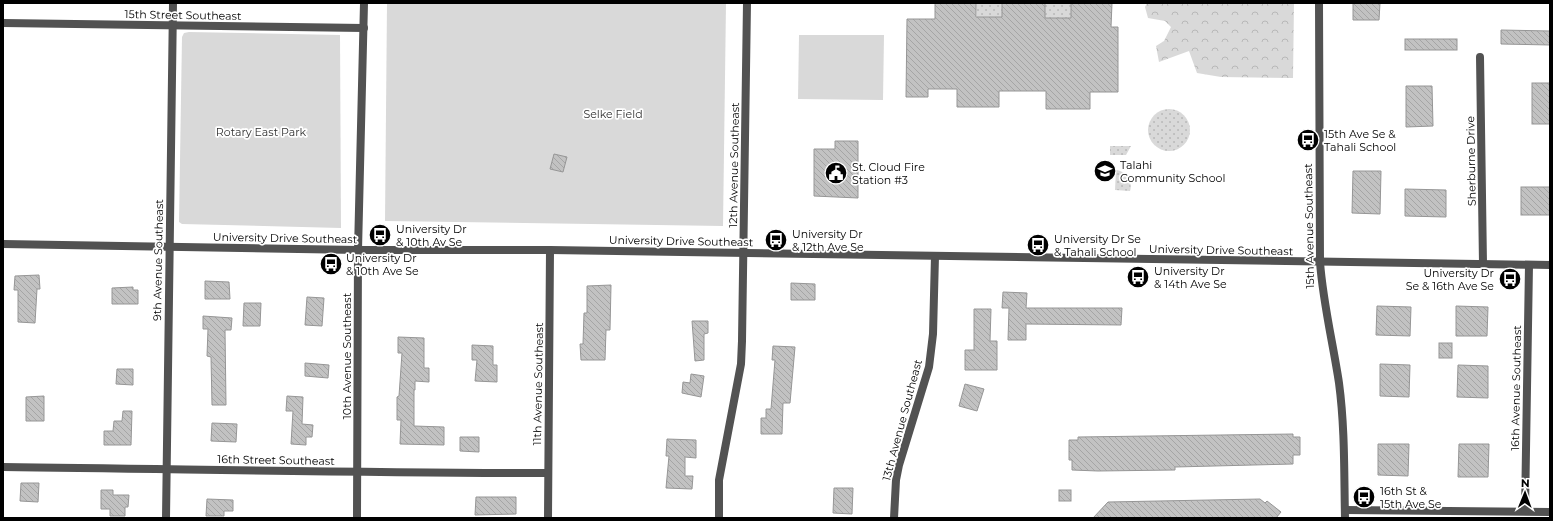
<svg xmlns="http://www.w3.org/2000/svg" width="1553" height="521" font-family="Montserrat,sans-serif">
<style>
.grass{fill:url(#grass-dots)}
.forest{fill:url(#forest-crowns)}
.green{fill:#d9d9d9}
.building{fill:url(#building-back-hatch);stroke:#969696}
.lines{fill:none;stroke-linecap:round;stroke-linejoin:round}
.minor{stroke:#525252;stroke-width:8}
.tertiary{stroke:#525252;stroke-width:8}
.labels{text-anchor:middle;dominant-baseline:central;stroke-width:3.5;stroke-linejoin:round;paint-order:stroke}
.street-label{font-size:11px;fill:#000;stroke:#fff}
.park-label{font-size:11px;fill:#303030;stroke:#fff}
.poi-label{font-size:11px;fill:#000;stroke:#fff;text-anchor:start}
</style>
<defs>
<pattern id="grass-dots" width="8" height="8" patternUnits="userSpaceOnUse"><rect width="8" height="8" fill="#d9d9d9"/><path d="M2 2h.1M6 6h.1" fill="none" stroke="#b8b8b8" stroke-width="1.8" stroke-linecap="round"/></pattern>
<pattern id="forest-crowns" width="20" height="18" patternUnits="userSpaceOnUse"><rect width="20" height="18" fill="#d9d9d9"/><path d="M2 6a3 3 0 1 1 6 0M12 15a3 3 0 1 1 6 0" fill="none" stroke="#b8b8b8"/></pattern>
<pattern id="building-back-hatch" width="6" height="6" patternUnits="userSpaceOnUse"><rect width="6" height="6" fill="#c2c2c2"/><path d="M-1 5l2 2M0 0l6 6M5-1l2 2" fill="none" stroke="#a5a5a5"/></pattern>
</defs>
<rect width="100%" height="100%" fill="#fff"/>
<g class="grass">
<polygon points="976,3 1002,3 1004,17 977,17"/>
<polygon points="1045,3 1071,3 1071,18 1043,18"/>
<circle cx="1169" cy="130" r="21"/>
<polygon points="1110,146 1131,146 1126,155 1110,155"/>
<path d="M 1116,170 C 1126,171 1133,182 1130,191 L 1115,190 Z"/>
</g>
<polygon class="forest" points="1147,3 1294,3 1293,78 1221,77 1197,73 1189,51 1159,62 1156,46 1164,41 1171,27 1165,21 1148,18 1145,7"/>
<g class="green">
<polygon points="387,3 726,3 723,226 385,221"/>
<polygon points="189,32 340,35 341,228 182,224 179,222 182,37 184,33"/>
<polygon points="799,35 884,35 883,100 798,99"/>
</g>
<g class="building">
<polygon points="935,3 976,3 976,17 1002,17 1002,3 1045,3 1045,18 1071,18 1071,3 1112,3 1111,27 1118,27 1118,92 1090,92 1090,109 1046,109 1046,91 999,91 999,107 957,107 957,89 928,89 928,97 906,97 907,19 935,19"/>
<polygon points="1353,3 1380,3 1379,20 1353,20"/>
<polygon points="1501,30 1550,31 1550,45 1501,44"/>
<rect x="1405" y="39" width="52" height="11"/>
<rect x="1532" y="83" width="18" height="41"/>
<polygon points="1406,86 1432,86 1433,126 1406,127"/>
<polygon points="835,141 858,141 858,198 814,196 814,149 835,149"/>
<polygon points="554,154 567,157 563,172 550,169"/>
<polygon points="1353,171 1381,171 1380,214 1352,213"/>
<rect x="1521" y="187" width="29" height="28"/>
<polygon points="1405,189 1446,190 1446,217 1405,216"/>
<polygon points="39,275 40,289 37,289 35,323 18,322 18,290 14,290 15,276"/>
<polygon points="205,281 229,282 230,299 205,299"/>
<polygon points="791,283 815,284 815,300 791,300"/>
<polygon points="611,285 610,330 606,330 605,360 581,360 580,344 583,344 584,313 587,313 587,286"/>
<polygon points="133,287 133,290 138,290 138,304 112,304 112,288"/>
<polygon points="1003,292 1027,293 1026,308 1122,308 1121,325 1026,324 1026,340 1008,340 1009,308 1002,308"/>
<polygon points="307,297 324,298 322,326 305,325"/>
<polygon points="244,303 261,303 260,326 243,326"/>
<polygon points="1377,306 1411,307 1410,336 1376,335"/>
<polygon points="1456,306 1488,307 1487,336 1456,336"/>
<polygon points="974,309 991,309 990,341 997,341 997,370 965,370 965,350 974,350"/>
<polygon points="203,316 232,318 231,330 225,330 226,405 212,405 211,357 207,356 208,329 203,329"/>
<polygon points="692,321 708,321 708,333 704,334 704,360 695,361"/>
<polygon points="398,337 424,338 424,368 429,368 429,382 415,381 415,390 414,390 414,426 444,427 444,445 400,444 401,420 397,420 397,397 399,396 402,353 398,353"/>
<rect x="1439" y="343" width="13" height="15"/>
<polygon points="472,345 493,346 493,365 497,365 497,382 475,381 477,360 472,360"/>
<polygon points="773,346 795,347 790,403 783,403 782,434 761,434 761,418 766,418 766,409 771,409 775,360 772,360"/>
<polygon points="305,363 329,365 328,378 305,376"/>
<polygon points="1380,364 1410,365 1409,397 1380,396"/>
<polygon points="1458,365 1488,366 1488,398 1457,397"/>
<polygon points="117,369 133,369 133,385 116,384"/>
<polygon points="691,374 704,376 701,397 682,393 683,382 690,383"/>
<polygon points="965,384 984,389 977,411 959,406"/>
<polygon points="44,396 44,421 26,421 26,397"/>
<polygon points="287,396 303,397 302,424 313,425 312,437 306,437 306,445 291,444 293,411 286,411"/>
<polygon points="123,411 132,411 131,445 104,445 104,431 113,431 114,421 122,421"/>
<polygon points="212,423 237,424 236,442 211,441"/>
<polygon points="1293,434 1293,437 1300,437 1300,455 1293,455 1293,464 1175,467 1175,470 1098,471 1072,470 1072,460 1069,460 1069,440 1078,440 1078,437"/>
<polygon points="460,437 479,437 479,452 460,451"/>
<polygon points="667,439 696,440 696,458 685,457 685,476 693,476 692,489 666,488 669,456 666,456"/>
<polygon points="1378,444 1409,444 1408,476 1378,475"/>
<polygon points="1459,444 1489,444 1488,477 1458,477"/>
<polygon points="21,483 39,483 38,502 20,501"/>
<polygon points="834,488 853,488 852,514 833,513"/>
<polygon points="101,490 113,490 113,495 129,495 128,507 125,507 125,516 110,516 110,509 101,509"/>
<rect x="1059" y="490" width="12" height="11"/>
<polygon points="476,497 516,497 516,514 475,515"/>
<polygon points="207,499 233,500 233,511 224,511 224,516 206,516"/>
<polygon points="1260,499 1265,503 1267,501 1281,512 1276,518 1093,518 1108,502"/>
</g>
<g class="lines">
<g class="minor">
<polyline points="3,23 364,28"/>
<polyline points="1480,57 1483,264"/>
<path d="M 3,467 C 185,469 366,473 548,473"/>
<polyline points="1345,510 1550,512"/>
<polyline points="1525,511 1529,265"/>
<polyline points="166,518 173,3"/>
<polyline points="357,518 358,250 364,3"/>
<polyline points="548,518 550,250"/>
<polyline points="719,518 719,480 741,364 742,341 747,3"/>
<polyline points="894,518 896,480 899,465 929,367 933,334 935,256"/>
</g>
<g class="tertiary">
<path d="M 1319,3 L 1320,262 C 1323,303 1333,343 1339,383 C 1345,428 1344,473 1345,518"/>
<polyline points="3,244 358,250 550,250 1550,265"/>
</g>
</g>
<defs>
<g id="bus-disc" transform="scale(1.15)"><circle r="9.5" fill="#000" stroke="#fff"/><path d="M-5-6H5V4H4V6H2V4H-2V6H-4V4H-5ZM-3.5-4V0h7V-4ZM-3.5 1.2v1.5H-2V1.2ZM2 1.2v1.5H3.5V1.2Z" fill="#fff"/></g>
<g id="school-disc" transform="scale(1.15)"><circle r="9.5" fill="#000" stroke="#fff"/><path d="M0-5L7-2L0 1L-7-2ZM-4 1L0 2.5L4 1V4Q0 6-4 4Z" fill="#fff"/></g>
<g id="civic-disc" transform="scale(1.15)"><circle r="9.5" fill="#000" stroke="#fff"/><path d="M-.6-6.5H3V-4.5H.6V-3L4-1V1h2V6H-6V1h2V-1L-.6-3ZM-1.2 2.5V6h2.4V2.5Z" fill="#fff"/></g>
</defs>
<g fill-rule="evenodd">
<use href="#bus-disc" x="1308" y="140"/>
<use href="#school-disc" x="1105" y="171"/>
<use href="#civic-disc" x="836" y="173"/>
<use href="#bus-disc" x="380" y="235"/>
<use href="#bus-disc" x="776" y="240"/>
<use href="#bus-disc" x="1038" y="245"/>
<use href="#bus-disc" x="331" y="264"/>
<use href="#bus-disc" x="1138" y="277"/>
<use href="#bus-disc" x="1510" y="279"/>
<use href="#bus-disc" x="1364" y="497"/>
</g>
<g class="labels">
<g class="street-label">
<text transform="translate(183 15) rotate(1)">15th Street Southeast</text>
<text transform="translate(1471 161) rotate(-91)">Sherburne Drive</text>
<text transform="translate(734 165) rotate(-89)">12th Avenue Southeast</text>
<text transform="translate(1309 226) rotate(-91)">15th Avenue Southeast</text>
<text transform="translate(285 238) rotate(1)">University Drive Southeast</text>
<text transform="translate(681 241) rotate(1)">University Drive Southeast</text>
<text transform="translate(1221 250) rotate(1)">University Drive Southeast</text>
<text transform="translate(158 260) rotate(-89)">9th Avenue Southeast</text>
<text transform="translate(347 356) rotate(-90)">10th Avenue Southeast</text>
<text transform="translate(538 384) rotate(-89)">11th Avenue Southeast</text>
<text transform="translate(1516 388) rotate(-89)">16th Avenue Southeast</text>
<text transform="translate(902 420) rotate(-75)">13th Avenue Southeast</text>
<text transform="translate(276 460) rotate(1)">16th Street Southeast</text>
</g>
<g class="park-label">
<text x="613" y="114">Selke Field</text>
<text x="261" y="132">Rotary East Park</text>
</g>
<g class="poi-label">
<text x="1324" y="134">15th Ave Se &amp;<tspan x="1324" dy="13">Tahali School</tspan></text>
<text x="1120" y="165">Talahi<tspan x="1120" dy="13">Community School</tspan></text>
<text x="852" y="167">St. Cloud Fire<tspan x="852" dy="13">Station #3</tspan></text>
<text x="396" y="229">University Dr<tspan x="396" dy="13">&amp; 10th Av Se</tspan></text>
<text x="792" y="234">University Dr<tspan x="792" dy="13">&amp; 12th Ave Se</tspan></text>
<text x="1054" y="239">University Dr Se<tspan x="1054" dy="13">&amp; Tahali School</tspan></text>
<text x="346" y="258">University Dr<tspan x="346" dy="13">&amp; 10th Ave Se</tspan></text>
<text x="1154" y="271">University Dr<tspan x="1154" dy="13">&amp; 14th Ave Se</tspan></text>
<text x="1494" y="273" text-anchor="end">University Dr<tspan x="1494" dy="13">Se &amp; 16th Ave Se</tspan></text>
<text x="1380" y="491">16th St &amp;<tspan x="1380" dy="13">15th Ave Se</tspan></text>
</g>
</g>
<rect width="1553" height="521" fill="none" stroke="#000000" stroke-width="8"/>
<g transform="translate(1525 493) rotate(1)" stroke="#ffffff" stroke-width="3" paint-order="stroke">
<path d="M0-3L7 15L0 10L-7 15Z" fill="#000000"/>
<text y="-6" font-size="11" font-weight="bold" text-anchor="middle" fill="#000000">N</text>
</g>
</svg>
